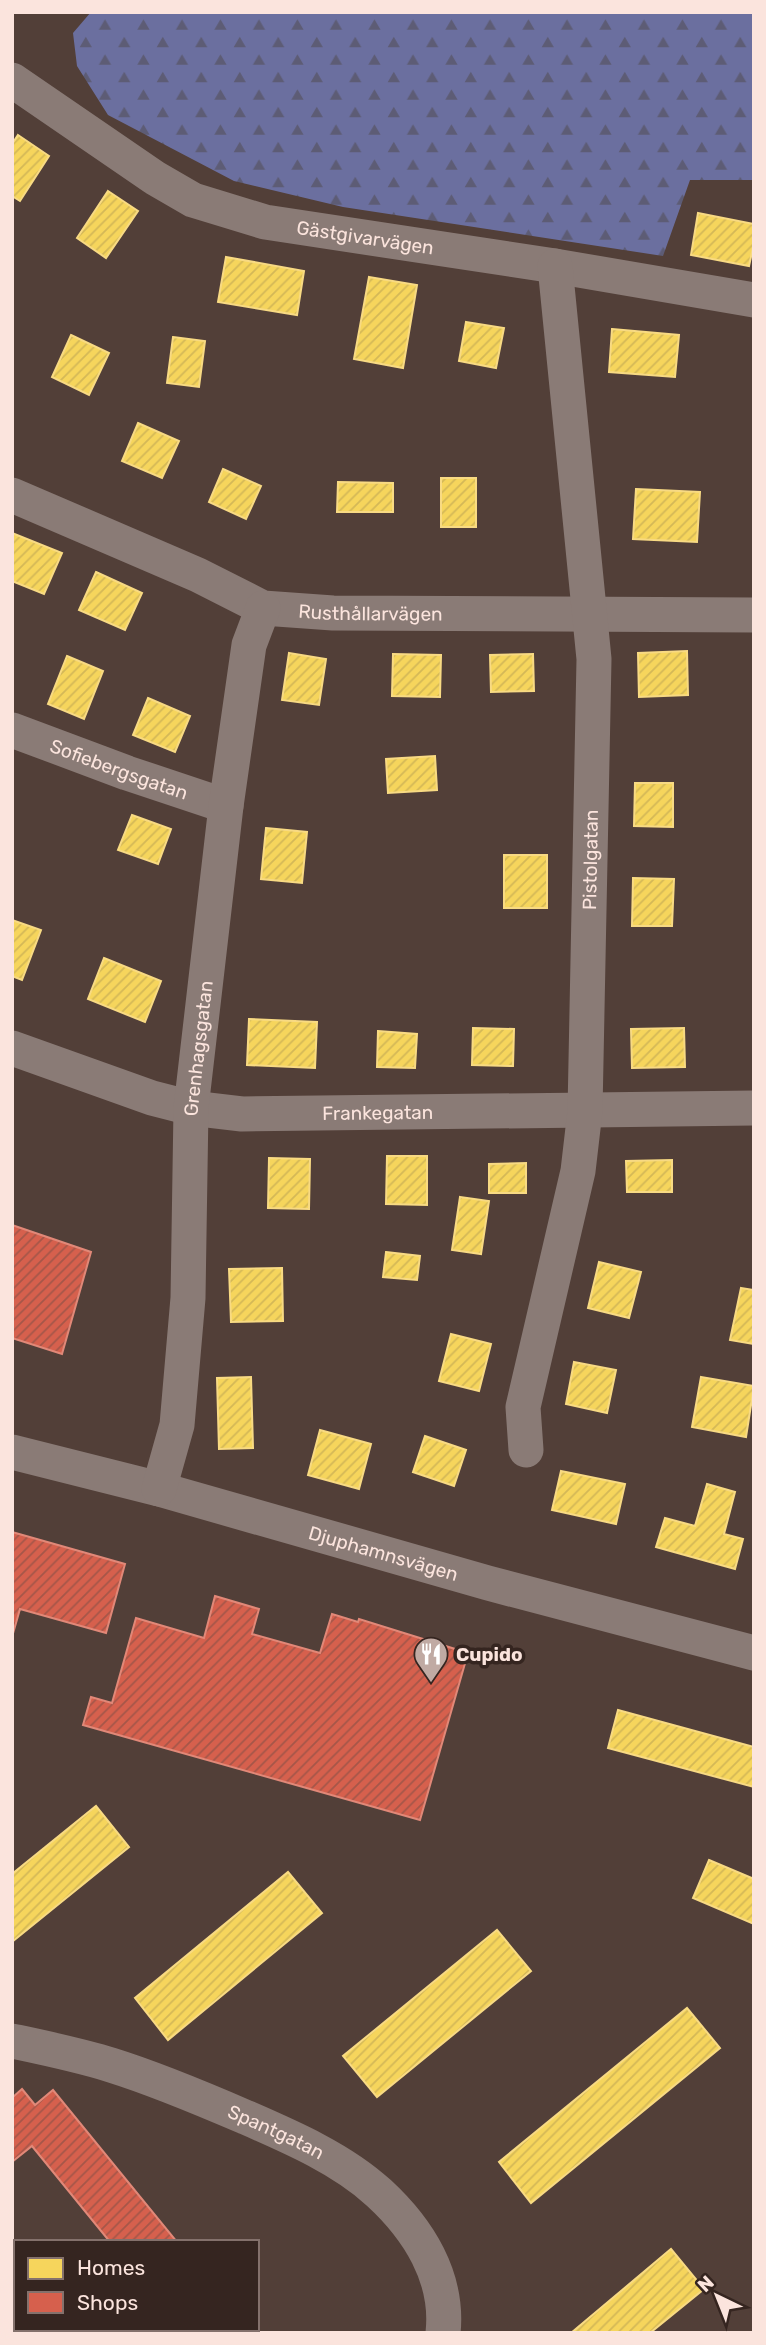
<svg xmlns="http://www.w3.org/2000/svg" width="766" height="2345" font-family="Rubik,sans-serif">
<style>
.green{fill:#4f506d}
.forest{fill:url(#forest-firs)}
.homes{fill:url(#homes-hatch);stroke:#f8da83;stroke-width:2}
.shops{fill:url(#shops-hatch);stroke:#e18878;stroke-width:2}
.lines{fill:none;stroke-linecap:round;stroke-linejoin:round}
.minor{stroke:#8a7b76;stroke-width:35}
.labels{text-anchor:middle;dominant-baseline:central;stroke-width:7;stroke-linejoin:round;paint-order:stroke}
.street-label{font-size:19px;fill:#fbe4dd;stroke:#352520}
.poi-label{font-size:19px;font-weight:bold;fill:#fbe4dd;stroke:#352520;text-anchor:start}
</style>
<defs>
<pattern id="forest-firs" width="22" height="20" patternUnits="userSpaceOnUse" patternTransform="scale(1.75)"><rect width="22" height="20" fill="#6b6f9f"/><path d="M5 1l3.5 6h-7zM16 11l3.5 6h-7z" fill="#5d5c75"/></pattern>
<pattern id="homes-hatch" width="6" height="6" patternUnits="userSpaceOnUse" patternTransform="scale(1.75)"><rect width="6" height="6" fill="#f6d55c"/><path d="M-1 1l2-2M0 6l6-6M5 7l2-2" fill="none" stroke="#d4b857"/></pattern>
<pattern id="shops-hatch" width="6" height="6" patternUnits="userSpaceOnUse" patternTransform="scale(1.75)"><rect width="6" height="6" fill="#d6604d"/><path d="M-1 1l2-2M0 6l6-6M5 7l2-2" fill="none" stroke="#a55649"/></pattern>
</defs>
<rect width="100%" height="100%" fill="#523f38"/>
<polygon class="green" points="12,2284 16,2285 16,2329 134,2329 144,2333 12,2333"/>
<polygon class="forest" points="91,12 754,12 754,180 690,180 663,256 343,207 234,181 108,115 77,66 73,33"/>
<g class="homes">
<polygon points="18,135 49,156 20,201 12,196 12,144"/>
<polygon points="108,191 138,211 106,258 77,238"/>
<polygon points="698,213 754,224 754,243 749,266 691,255"/>
<polygon points="226,257 304,271 297,315 218,302"/>
<polygon points="369,277 417,285 403,368 354,359"/>
<polygon points="466,322 504,328 496,368 459,361"/>
<polygon points="612,329 679,335 675,377 609,372"/>
<polygon points="71,335 109,353 89,395 52,377"/>
<polygon points="173,337 205,341 199,387 167,383"/>
<polygon points="138,423 179,441 162,478 122,461"/>
<polygon points="223,469 261,486 246,519 209,502"/>
<rect x="441" y="478" width="35" height="49"/>
<polygon points="338,482 393,483 393,512 337,512"/>
<polygon points="636,489 700,492 697,542 633,539"/>
<polygon points="12,533 62,553 44,594 12,581"/>
<polygon points="96,572 142,593 125,630 79,610"/>
<polygon points="687,651 688,695 639,697 638,653"/>
<polygon points="289,653 326,659 319,705 282,700"/>
<polygon points="393,654 441,655 440,697 392,696"/>
<polygon points="533,654 534,691 491,692 490,655"/>
<polygon points="67,656 103,671 84,719 48,704"/>
<polygon points="148,698 190,716 175,752 133,735"/>
<polygon points="435,756 437,790 388,793 386,759"/>
<polygon points="635,783 673,783 673,827 634,826"/>
<polygon points="132,815 171,829 158,864 118,850"/>
<polygon points="266,828 307,832 302,883 261,879"/>
<rect x="504" y="855" width="43" height="53"/>
<polygon points="633,878 674,879 672,926 632,926"/>
<polygon points="12,920 41,930 22,980 12,976"/>
<polygon points="104,958 161,981 145,1022 88,999"/>
<polygon points="249,1019 317,1022 315,1068 247,1065"/>
<polygon points="473,1028 514,1029 513,1066 472,1065"/>
<polygon points="684,1028 685,1067 632,1068 631,1029"/>
<polygon points="378,1031 417,1034 415,1068 377,1067"/>
<polygon points="387,1156 427,1156 427,1205 386,1204"/>
<polygon points="269,1158 310,1159 309,1209 268,1208"/>
<polygon points="672,1160 672,1192 627,1192 626,1161"/>
<polygon points="526,1163 526,1193 489,1193 489,1164"/>
<polygon points="460,1197 489,1201 481,1254 452,1250"/>
<polygon points="386,1252 420,1256 417,1280 383,1277"/>
<polygon points="599,1262 641,1272 629,1318 588,1308"/>
<polygon points="282,1268 283,1321 231,1322 229,1269"/>
<polygon points="741,1288 754,1290 754,1344 730,1340"/>
<polygon points="451,1334 491,1344 479,1391 439,1381"/>
<polygon points="574,1362 616,1370 607,1413 566,1404"/>
<polygon points="251,1377 253,1448 219,1449 217,1378"/>
<polygon points="701,1377 754,1386 746,1437 692,1427"/>
<polygon points="320,1430 371,1444 359,1489 308,1475"/>
<polygon points="425,1436 466,1450 454,1486 413,1472"/>
<polygon points="561,1471 625,1484 616,1524 552,1510"/>
<polygon points="707,1484 735,1492 724,1534 743,1539 735,1569 656,1547 665,1518 695,1526"/>
<polygon points="618,1710 754,1747 754,1787 608,1748"/>
<polygon points="96,1806 129,1847 12,1942 12,1874"/>
<polygon points="709,1860 754,1879 754,1924 693,1898"/>
<polygon points="288,1872 322,1913 168,2040 135,1998"/>
<polygon points="497,1930 531,1971 377,2097 343,2056"/>
<polygon points="687,2008 720,2048 531,2203 499,2162"/>
<polygon points="671,2249 704,2289 650,2333 571,2333"/>
</g>
<g class="shops">
<polygon points="12,1225 91,1252 62,1354 12,1338"/>
<polygon points="12,1532 125,1564 106,1633 20,1609 12,1637"/>
<polygon points="215,1596 259,1609 252,1634 320,1653 332,1614 358,1622 359,1619 468,1653 420,1820 83,1725 91,1697 112,1703 136,1618 204,1638"/>
<polygon points="22,2089 35,2105 53,2090 177,2242 110,2242 32,2146 12,2162 12,2098"/>
</g>
<g class="lines">
<g class="minor">
<path id="s1" d="M 12,80 L 155,178 L 193,200 L 265,222 L 555,266 L 754,300"/>
<path id="s2" d="M 12,495 L 198,575 L 263,608 L 333,613 L 754,615"/>
<path id="s3" d="M 12,730 L 127,773 L 226,806"/>
<path id="s4" d="M 12,1048 L 152,1098 L 191,1108 L 242,1114 L 754,1108"/>
<path id="s5" d="M 526,1450 L 523,1407 L 578,1171 L 585,1111 L 594,659 L 555,266"/>
<path id="s6" d="M 12,1452 L 159,1489 L 488,1583 L 754,1653"/>
<path id="s7" d="M 159,1489 L 177,1425 L 188,1298 L 191,1108 L 226,806 L 249,645 L 263,608"/>
<path id="s8" d="M 12,2041 C 45,2048 79,2055 111,2065 C 156,2079 201,2098 245,2117 C 291,2137 342,2159 379,2193 C 418,2229 449,2277 443,2333"/>
</g>
</g>
<defs>
<g id="restaurant-pin" transform="scale(1.75)"><path d="M0 17L-7.5 6A9.5 9.5 0 1 1 7.5 6Z" fill="#c0aaa3" stroke="#352520"/><path d="M-5-6h1v4h1v-4h1v4h1v-4h1v5L-1.5 .5V6h-2V.5L-5-1ZM5-6V6H3V1.5H1.5Q1.5-4 5-6Z" fill="#fff"/></g>
</defs>
<g fill-rule="evenodd">
<use href="#restaurant-pin" x="431" y="1654"/>
</g>
<g class="labels">
<g class="street-label">
<text stroke="none"><textPath href="#s1" startOffset="394">Gästgivarvägen</textPath></text>
<text stroke="none"><textPath href="#s2" startOffset="383">Rusthållarvägen</textPath></text>
<text stroke="none"><textPath href="#s3" startOffset="114">Sofiebergsgatan</textPath></text>
<text stroke="none"><textPath href="#s5" startOffset="597">Pistolgatan</textPath></text>
<text stroke="none"><textPath href="#s7" startOffset="444">Grenhagsgatan</textPath></text>
<text stroke="none"><textPath href="#s4" startOffset="376">Frankegatan</textPath></text>
<text stroke="none"><textPath href="#s6" startOffset="385">Djuphamnsvägen</textPath></text>
<text stroke="none"><textPath href="#s8" startOffset="280">Spantgatan</textPath></text>
</g>
<g class="poi-label">
<text x="456" y="1654">Cupido</text>
</g>
</g>
<rect width="766" height="2345" fill="none" stroke="#fbe4dd" stroke-width="28"/>
<rect x="14" y="2240" width="245" height="91" fill="#352520" stroke="#84716c" stroke-width="2"/>
<rect x="28" y="2258" width="35" height="21" fill="#f6d55c" stroke="#84716c" stroke-width="2"/>
<text x="77" y="2275" font-size="21" fill="#fbe4dd">Homes</text>
<rect x="28" y="2292" width="35" height="21" fill="#d6604d" stroke="#84716c" stroke-width="2"/>
<text x="77" y="2310" font-size="21" fill="#fbe4dd">Shops</text>
<g transform="translate(717 2296) rotate(317)" stroke="#352520" stroke-width="5" paint-order="stroke">
<path d="M0-5L12 26L0 18L-12 26Z" fill="#fbe4dd"/>
<text y="-10" font-size="19" font-weight="bold" text-anchor="middle" fill="#fbe4dd">N</text>
</g>
</svg>
